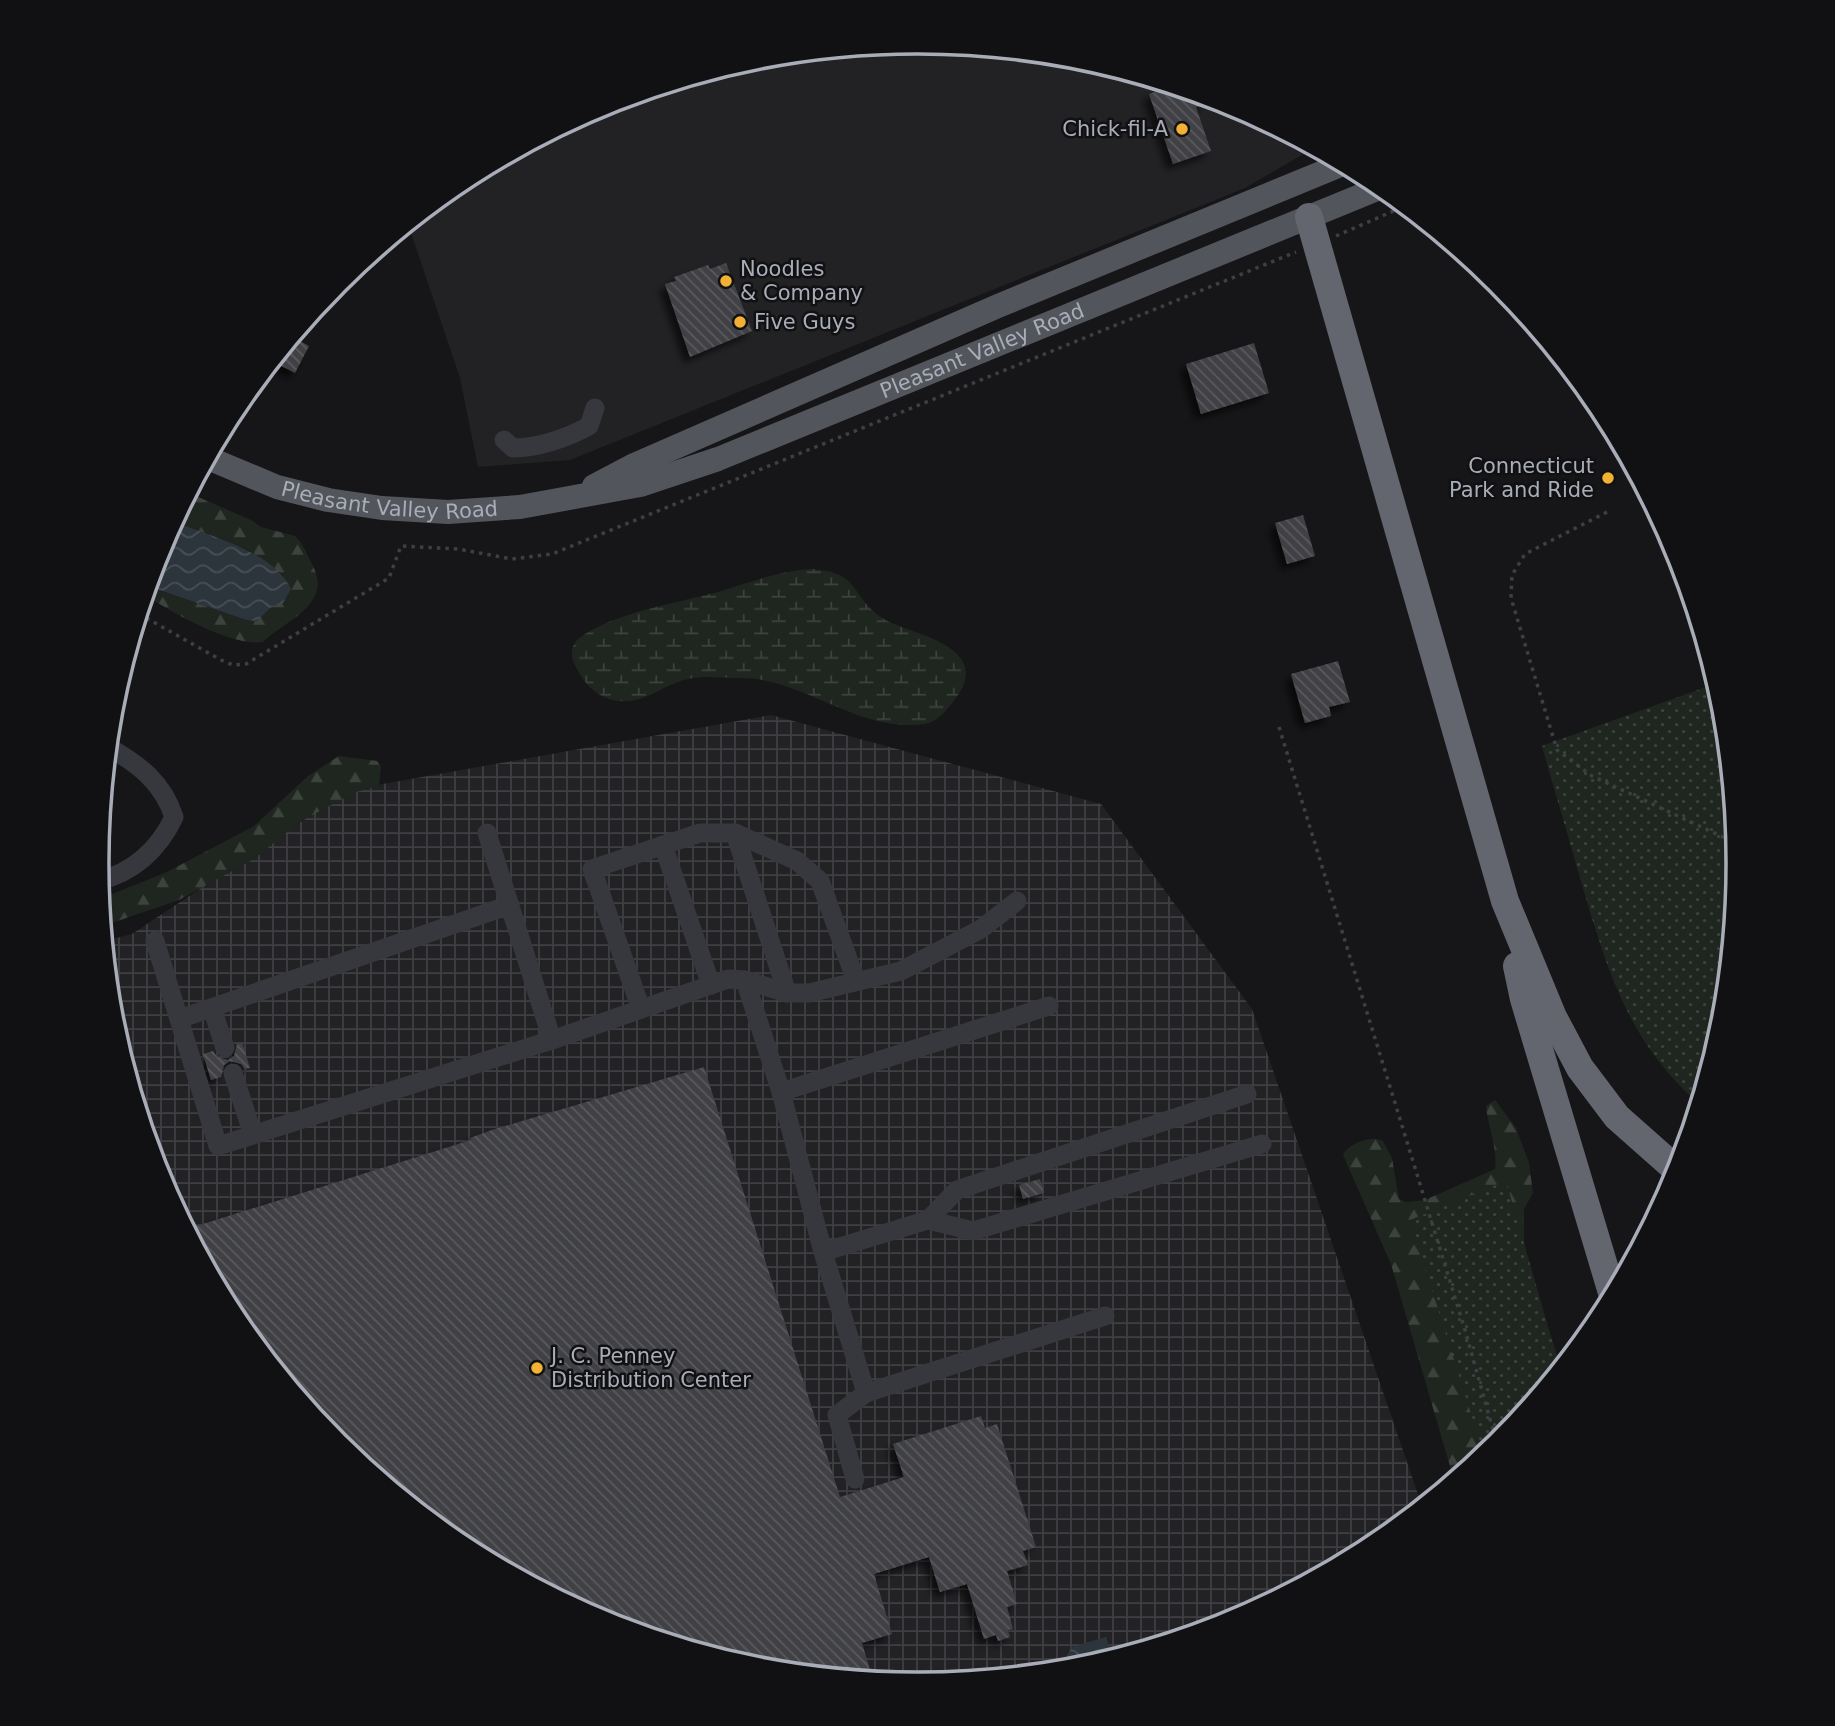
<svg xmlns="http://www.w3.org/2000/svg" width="1835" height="1726" font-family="'DejaVu Sans',sans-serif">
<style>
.built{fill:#222225}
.industrial{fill:url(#industrial-grid)}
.forest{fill:url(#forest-firs)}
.wetland{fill:url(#wetland-marsh)}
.park{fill:url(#park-dots)}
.water{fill:url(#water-waves)}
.building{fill:url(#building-back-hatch);filter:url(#shadow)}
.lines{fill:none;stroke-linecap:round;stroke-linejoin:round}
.path{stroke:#3d3f44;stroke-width:3.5;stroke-dasharray:3.5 5;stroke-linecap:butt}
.minor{stroke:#37383d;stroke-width:19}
.major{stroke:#53555c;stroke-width:24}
.highway{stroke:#63666e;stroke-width:28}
.poi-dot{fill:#f2b134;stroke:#111113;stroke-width:2.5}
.labels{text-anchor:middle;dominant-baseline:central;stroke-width:5;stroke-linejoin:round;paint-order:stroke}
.poi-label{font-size:21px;fill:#a8adb8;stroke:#111113;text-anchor:start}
.street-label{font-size:21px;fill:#a8adb8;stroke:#111113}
.rim{fill:none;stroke:#a8adb8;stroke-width:3.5}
</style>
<defs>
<pattern id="industrial-grid" width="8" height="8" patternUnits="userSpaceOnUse" patternTransform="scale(1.75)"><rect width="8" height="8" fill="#222225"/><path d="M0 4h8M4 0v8" fill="none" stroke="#3f3f43"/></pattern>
<pattern id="forest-firs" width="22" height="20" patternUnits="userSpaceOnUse" patternTransform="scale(1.75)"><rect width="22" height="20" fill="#1e261f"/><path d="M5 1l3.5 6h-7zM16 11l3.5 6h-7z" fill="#3c433d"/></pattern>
<pattern id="wetland-marsh" width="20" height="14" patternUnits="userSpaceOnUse" patternTransform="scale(1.75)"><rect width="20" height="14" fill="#1e261f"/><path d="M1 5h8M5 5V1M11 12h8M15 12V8" fill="none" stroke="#3c433d"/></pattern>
<pattern id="park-dots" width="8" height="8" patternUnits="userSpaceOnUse" patternTransform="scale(1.75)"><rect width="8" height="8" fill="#1e261f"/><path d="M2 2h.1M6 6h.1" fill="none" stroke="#3c433d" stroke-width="1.8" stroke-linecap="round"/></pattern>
<pattern id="water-waves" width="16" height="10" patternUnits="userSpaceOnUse" patternTransform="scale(1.75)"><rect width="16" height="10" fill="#2c353c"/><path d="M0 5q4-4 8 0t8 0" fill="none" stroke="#485056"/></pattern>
<pattern id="building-back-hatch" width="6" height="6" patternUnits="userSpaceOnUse" patternTransform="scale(1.75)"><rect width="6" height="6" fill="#404145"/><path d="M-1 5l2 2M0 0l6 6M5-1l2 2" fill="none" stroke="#595a5e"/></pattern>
<filter id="shadow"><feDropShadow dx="-6" dy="6" stdDeviation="3.5" flood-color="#0009"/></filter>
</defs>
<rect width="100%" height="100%" fill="#161618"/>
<polygon class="built" points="917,42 1078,58 1232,105 1314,148 1245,188 1218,199 570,460 478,467 460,378 408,224 462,180 604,104 758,58"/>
<polygon class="industrial" points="771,715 1101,804 1252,1009 1422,1506 1373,1546 1231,1622 1077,1668 917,1684 757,1668 603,1621 461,1545 337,1443 235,1319 159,1177 112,1023 104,941 132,934 349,790"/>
<g class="forest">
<path d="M 189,493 L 251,520 L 261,527 L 295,536 C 303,544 307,554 312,564 C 334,605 287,619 263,642 C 231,647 172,612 145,595 L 148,586 L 246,620 C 272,616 276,598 283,575 L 250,551 L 174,521 Z"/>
<polygon points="339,756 377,761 381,767 379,786 356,792 301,821 254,859 179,900 103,926 100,899 167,872 254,826 308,776"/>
<path d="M 1495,1100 L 1516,1128 L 1529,1163 L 1533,1193 L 1524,1209 L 1524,1242 L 1531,1279 L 1561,1367 L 1498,1444 L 1454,1480 L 1391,1264 L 1343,1155 C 1348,1144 1371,1135 1383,1141 L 1392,1158 L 1399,1199 L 1406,1202 L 1425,1200 L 1495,1169 C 1498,1148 1488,1128 1486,1106 Z"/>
</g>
<path class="wetland" d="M 810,569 C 863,572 848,596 884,619 C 896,626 911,630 924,635 C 959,649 982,667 952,703 C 944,713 937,722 924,724 C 858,733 804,678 741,678 C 724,678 705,675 688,679 C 674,682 663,689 650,695 C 615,711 588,695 574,663 C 569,652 573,642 582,636 C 617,612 677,603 718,592 C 748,583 779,571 810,569 Z"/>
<g class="park">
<path d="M 1717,683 L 1723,703 L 1738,863 L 1723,1024 L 1698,1103 C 1628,1041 1608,972 1582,885 C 1569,839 1555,792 1542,746 Z"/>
<polygon points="1506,1181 1560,1368 1498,1444 1484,1455 1410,1220"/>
</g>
<g class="water">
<path d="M 174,521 C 210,537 274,551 291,589 L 283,603 L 270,608 L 257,621 L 246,620 L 148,586 L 159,548 Z"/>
<polygon points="1106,1637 1113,1657 1059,1670 1072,1647"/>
</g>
<g class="building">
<polygon points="1172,86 1201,95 1204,105 1196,107 1211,151 1173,164 1149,94"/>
<polygon points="726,263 752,331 690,357 665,284 676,281 674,277 708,265 710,269"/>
<polygon points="292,337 309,346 295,373 272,361"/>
<polygon points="1254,343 1269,393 1201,414 1186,364"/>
<polygon points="1303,515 1315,556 1287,564 1275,523"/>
<polygon points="1338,661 1350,702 1329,707 1331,716 1305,723 1291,674"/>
<polygon points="242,1042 250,1068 245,1069 241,1064 230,1061 224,1065 221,1077 211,1080 203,1054 213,1051 217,1057 228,1060 234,1056 237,1044"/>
<polygon points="704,1067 840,1497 904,1477 893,1444 981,1416 985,1428 997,1424 1036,1547 1023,1551 1028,1565 1007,1571 1017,1604 1007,1607 1013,1629 1008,1630 1010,1637 998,1641 996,1635 984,1639 967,1584 940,1592 929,1557 874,1574 892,1634 862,1643 873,1680 757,1668 603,1621 461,1545 337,1443 235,1319 187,1229 471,1140 470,1138 492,1130"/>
<polygon points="1040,1179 1044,1193 1023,1199 1019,1185"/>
</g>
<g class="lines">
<g class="path">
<polyline points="1336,236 1405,206"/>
<polyline points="1607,512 1525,554 1512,575 1511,598 1557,750 1592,776 1736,843"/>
<polyline points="139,614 221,660 233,665 246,664 389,578 401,546 458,549 512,559 552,554 1296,252"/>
<polyline points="1279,727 1465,1330 1497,1444"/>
</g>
<g class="minor">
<path d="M 504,440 L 513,448 C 538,448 567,438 589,426 L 595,408"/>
<polyline points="487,833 552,1040 728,979 745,980"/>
<polyline points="735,833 787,993"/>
<polyline points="663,845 711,985"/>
<path d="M 98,881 C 133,873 159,849 174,817 C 163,783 139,764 108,747"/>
<polyline points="155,941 218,1146 552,1040"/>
<polyline points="212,1008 225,1048"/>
<polyline points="641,1009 592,869 700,833 735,833 797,861 820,881 856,981"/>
<polyline points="179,1019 510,905"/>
<polyline points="233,1073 253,1135"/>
<polyline points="781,1092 745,980 787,993 809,993 901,971 981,929 1017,901"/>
<polyline points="928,1220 973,1231 1262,1144"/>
<polyline points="823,1252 781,1092 1049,1006"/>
<polyline points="1105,1316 866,1393 823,1252 928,1220 957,1190 1247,1094"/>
<polyline points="855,1479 837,1415 866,1393"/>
</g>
<g class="major">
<path id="s1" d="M 208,458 L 277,487 L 328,500 L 382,508 L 448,512 L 520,507 L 640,485 L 718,459 L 1382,187"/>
<polyline points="594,486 632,466 998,306 1343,164"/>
</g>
<g class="highway">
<polyline points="1309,217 1505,901 1553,1017 1580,1068 1617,1117 1678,1171"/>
<polyline points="1517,966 1524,999 1613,1296"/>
</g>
</g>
<g class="poi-dot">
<circle cx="1182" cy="129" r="7"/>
<circle cx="726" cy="281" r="7"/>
<circle cx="740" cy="322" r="7"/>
<circle cx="1608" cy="478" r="7"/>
<circle cx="537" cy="1368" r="7"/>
</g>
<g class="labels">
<g class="poi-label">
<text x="1168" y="129" text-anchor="end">Chick-fil-A</text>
<text x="740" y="269">Noodles<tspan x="740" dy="24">&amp; Company</tspan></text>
<text x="754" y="322">Five Guys</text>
<text x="1594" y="466" text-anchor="end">Connecticut<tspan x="1594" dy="24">Park and Ride</tspan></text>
<text x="551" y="1356">J. C. Penney<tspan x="551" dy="24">Distribution Center</tspan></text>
</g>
<g class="street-label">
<text stroke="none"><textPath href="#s1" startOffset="810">Pleasant Valley Road</textPath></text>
<text stroke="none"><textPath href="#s1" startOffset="189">Pleasant Valley Road</textPath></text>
</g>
</g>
<path d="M0 0H1835V1726H0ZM917 54H918A808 808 0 0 1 1726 862V864A808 808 0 0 1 918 1672H917A808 808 0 0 1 109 864V862A808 808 0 0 1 917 54Z" fill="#111113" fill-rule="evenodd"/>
<path class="rim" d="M917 54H918A808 808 0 0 1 1726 862V864A808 808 0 0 1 918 1672H917A808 808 0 0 1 109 864V862A808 808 0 0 1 917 54Z"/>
</svg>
